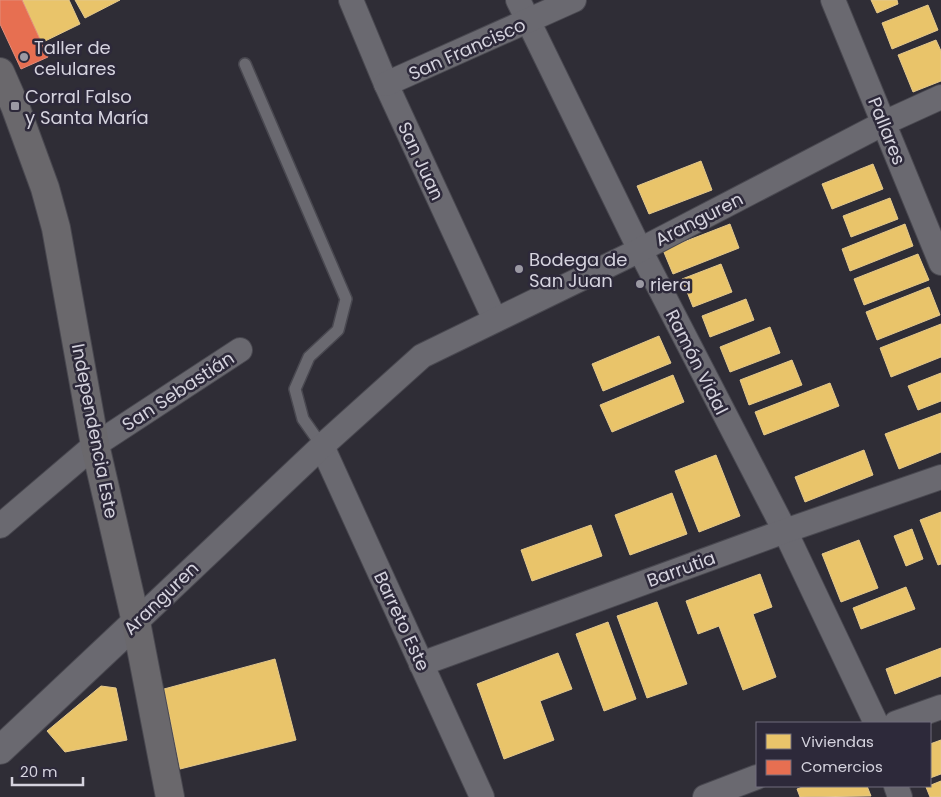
<svg xmlns="http://www.w3.org/2000/svg" width="941" height="797" font-family="Poppins,sans-serif">
<style>
.homes{fill:#e9c46a;stroke:#e3c88d}
.shops{fill:#e76f51;stroke:#e28d7b}
.lines{fill:none;stroke-linecap:round;stroke-linejoin:round}
.service-casing{stroke:#494850;stroke-width:14}
.minor-casing{stroke:#494850;stroke-width:26}
.tertiary-casing{stroke:#494850;stroke-width:30}
.secondary-casing{stroke:#494850;stroke-width:30}
.service{stroke:#6a6970;stroke-width:11}
.minor{stroke:#6a6970;stroke-width:24}
.tertiary{stroke:#6a6970;stroke-width:28}
.secondary{stroke:#6a686c;stroke-width:28}
.poi-dot{fill:#9b99a3;stroke:#2d293a;stroke-width:2}
.labels{text-anchor:middle;dominant-baseline:central;stroke-width:5;stroke-linejoin:round;paint-order:stroke}
.poi-label{font-size:18px;fill:#d5d3de;stroke:#2d293a;text-anchor:start}
.street-label{font-size:18px;fill:#d5d3de;stroke:#2d293a}
</style>
<rect width="100%" height="100%" fill="#2f2d36"/>
<g class="homes">
<polygon points="22,0 69,0 80,24 41,43"/>
<polygon points="75,0 120,0 85,18"/>
<polygon points="871,0 897,0 898,4 877,13"/>
<polygon points="928,5 938,30 892,49 882,23"/>
<polygon points="936,40 941,51 941,81 913,92 898,55"/>
<polygon points="701,161 712,190 649,214 637,186"/>
<polygon points="873,164 883,189 832,209 822,184"/>
<polygon points="890,198 898,219 851,237 843,216"/>
<polygon points="730,224 739,248 673,274 663,250"/>
<polygon points="905,224 913,246 850,271 842,249"/>
<polygon points="918,254 929,280 864,305 854,279"/>
<polygon points="721,264 732,292 693,307 682,279"/>
<polygon points="929,287 940,315 877,340 866,312"/>
<polygon points="746,299 754,320 710,337 702,316"/>
<polygon points="941,324 941,357 891,377 880,348"/>
<polygon points="770,327 780,353 730,372 720,347"/>
<polygon points="659,336 671,363 603,391 592,364"/>
<polygon points="792,360 802,385 749,405 740,380"/>
<polygon points="941,373 941,401 918,410 908,386"/>
<polygon points="673,375 684,402 612,432 600,405"/>
<polygon points="830,383 839,406 764,435 755,412"/>
<polygon points="941,413 941,452 899,469 885,434"/>
<polygon points="864,450 873,475 805,502 795,477"/>
<polygon points="716,455 740,516 699,532 675,471"/>
<polygon points="672,493 687,534 630,555 615,515"/>
<polygon points="941,512 941,564 938,565 920,520"/>
<polygon points="591,525 602,556 532,581 521,550"/>
<polygon points="912,529 923,559 906,566 894,536"/>
<polygon points="859,540 878,588 841,602 822,554"/>
<polygon points="760,574 772,607 753,614 776,677 743,690 719,626 698,634 686,601"/>
<polygon points="906,587 915,609 861,629 853,608"/>
<polygon points="657,602 687,684 647,698 617,616"/>
<polygon points="608,622 636,699 604,711 576,634"/>
<polygon points="941,648 941,676 895,694 886,669"/>
<polygon points="558,653 572,689 540,701 554,740 504,759 477,684"/>
<polygon points="275,659 296,740 180,769 164,689"/>
<polygon points="101,686 116,688 127,740 65,752 47,731"/>
<polygon points="941,740 941,774 930,778 930,744"/>
<polygon points="941,781 941,797 930,797 926,787"/>
<polygon points="805,786 867,786 871,796 800,797 797,789"/>
</g>
<polygon class="shops" points="0,0 22,0 48,57 21,69 0,24"/>
<g class="lines">
<g class="service-casing">
<polyline id="service" points="245,64 346,299 338,330 309,357 295,389 303,419 322,446"/>
</g>
<g class="minor-casing">
<g id="minor">
<polyline points="351,0 386,84 495,320"/>
<polyline points="518,0 640,250 785,531 876,723"/>
<polyline points="833,0 941,263"/>
<polyline points="386,84 574,0"/>
<polyline points="322,446 482,797"/>
<polyline points="0,526 95,445 240,350"/>
<polyline points="136,622 322,446 422,356 640,250 884,123 941,97"/>
<polyline points="421,664 785,531 941,477"/>
<polyline points="896,723 941,707"/>
<polyline points="896,786 900,797"/>
<polyline points="705,797 757,777"/>
</g>
</g>
<g class="tertiary-casing">
<polyline id="tertiary" points="0,750 136,622"/>
</g>
<g class="secondary-casing">
<polyline id="secondary" points="0,72 15,106 45,188 56,228 95,445 136,622 170,797"/>
</g>
<use href="#service" class="service"/>
<use href="#minor" class="minor"/>
<use href="#tertiary" class="tertiary"/>
<use href="#secondary" class="secondary"/>
</g>
<g class="poi-dot">
<circle cx="24" cy="57" r="5"/>
<rect x="10" y="101" width="10" height="10" rx="2.5"/>
<circle cx="519" cy="269" r="5"/>
<circle cx="640" cy="284" r="5"/>
</g>
<g class="labels">
<g class="poi-label">
<text x="34" y="47">Taller de<tspan x="34" dy="21">celulares</tspan></text>
<text x="25" y="96">Corral Falso<tspan x="25" dy="21">y Santa María</tspan></text>
<text x="529" y="259">Bodega de<tspan x="529" dy="21">San Juan</tspan></text>
<text x="650" y="284">riera</text>
</g>
<g class="street-label">
<text transform="translate(467 49) rotate(-24)">San Francisco</text>
<text transform="translate(887 131) rotate(68)">Pallares</text>
<text transform="translate(421 161) rotate(65)">San Juan</text>
<text transform="translate(699 219) rotate(-27)">Aranguren</text>
<text transform="translate(697 362) rotate(63)">Ramón Vidal</text>
<text transform="translate(178 391) rotate(-33)">San Sebastián</text>
<text transform="translate(95 431) rotate(79)">Independencia Este</text>
<text transform="translate(681 569) rotate(-20)">Barrutia</text>
<text transform="translate(161 598) rotate(-44)">Aranguren</text>
<text transform="translate(402 621) rotate(65)">Barreto Este</text>
</g>
</g>
<rect x="756" y="722" width="175" height="65" fill="#2d293a" stroke="#706d7c"/>
<rect x="766" y="734" width="25" height="15" fill="#e9c46a" stroke="#706d7c"/>
<text x="801" y="747" font-size="15" fill="#d5d3de">Viviendas</text>
<rect x="766" y="760" width="25" height="15" fill="#e76f51" stroke="#706d7c"/>
<text x="801" y="772" font-size="15" fill="#d5d3de">Comercios</text>
<path d="M12 777v8h71v-8" fill="none" stroke="#d5d3de" stroke-width="2.5"/>
<text x="20" y="777" font-size="15" fill="#d5d3de" stroke="#2d293a" stroke-width="4" paint-order="stroke">20 m</text>
</svg>
